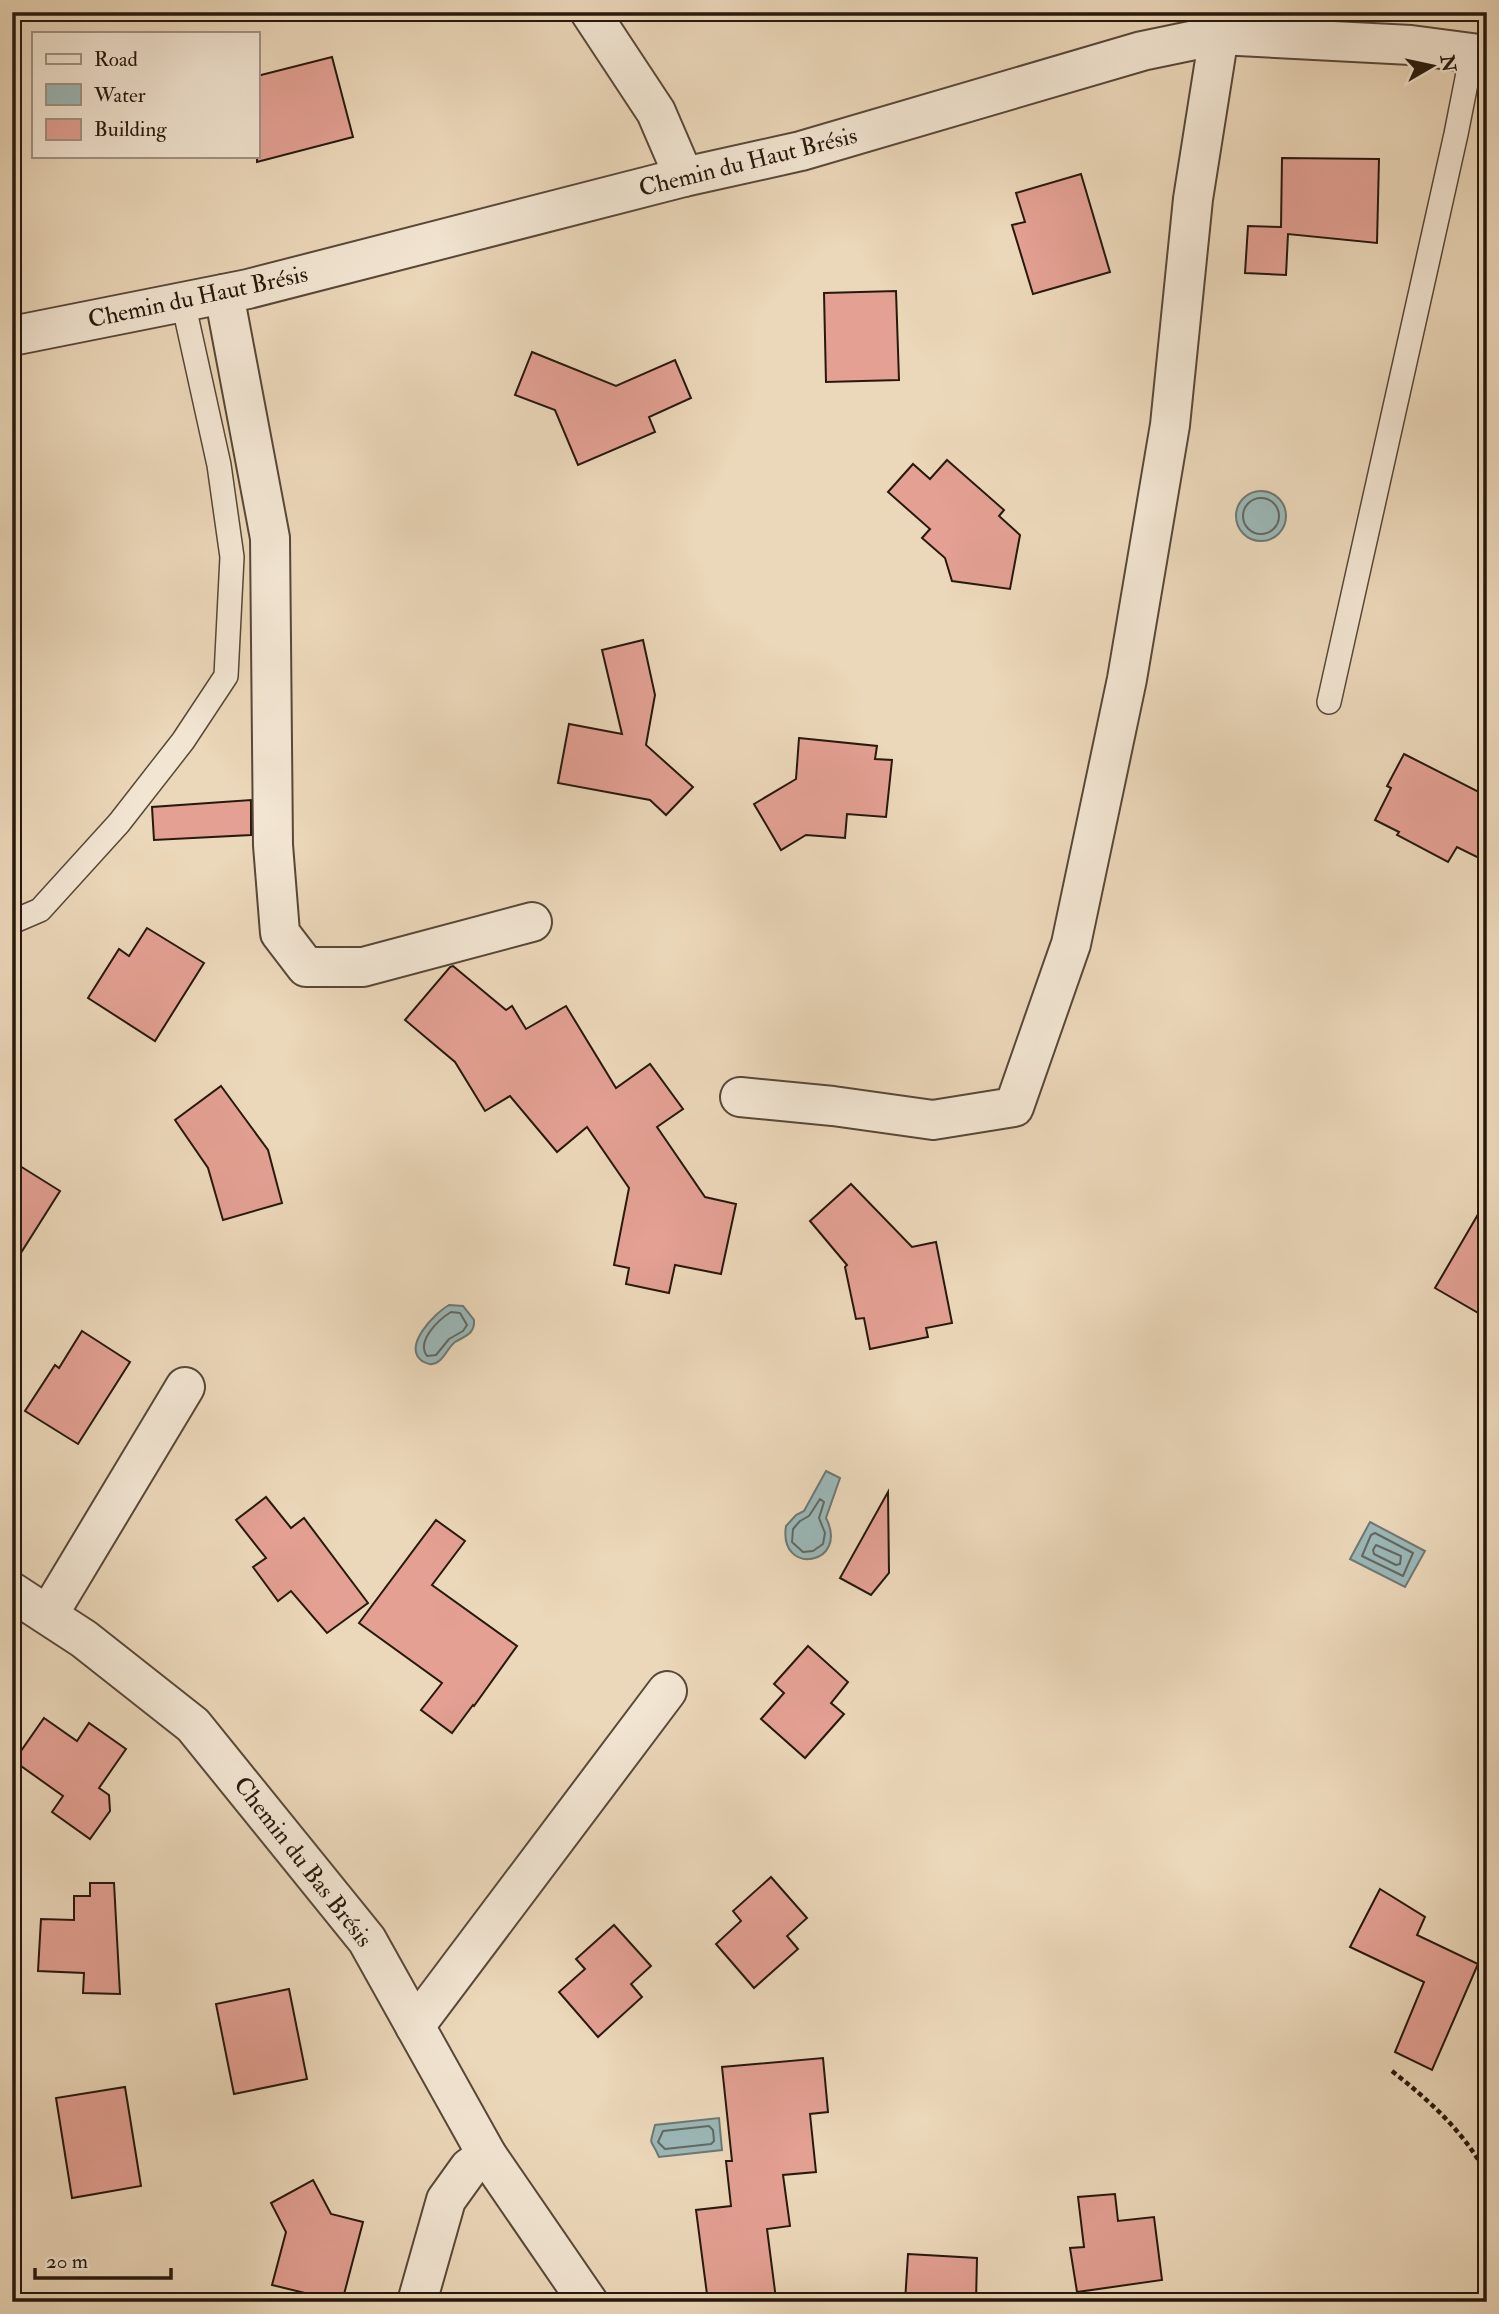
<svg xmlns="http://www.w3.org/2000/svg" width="1499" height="2314" font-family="'IM FELL Double Pica',serif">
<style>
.water{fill:#9bb8b8;stroke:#6d7874;stroke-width:2}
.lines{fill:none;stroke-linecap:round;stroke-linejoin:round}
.shore{stroke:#616862;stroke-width:2}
.building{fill:#e3a093;stroke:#27190d;stroke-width:2}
.service-casing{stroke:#584838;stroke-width:26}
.minor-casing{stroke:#584838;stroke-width:42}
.path{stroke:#27190d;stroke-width:4.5;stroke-dasharray:5 3.5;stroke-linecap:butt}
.service{stroke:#f2e5d2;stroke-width:23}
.minor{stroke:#f2e5d2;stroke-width:38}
.labels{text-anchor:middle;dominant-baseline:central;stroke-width:5;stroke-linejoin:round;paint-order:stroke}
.street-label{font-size:24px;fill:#27190d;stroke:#f2e5d2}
</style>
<rect width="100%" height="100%" fill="#ebd7b9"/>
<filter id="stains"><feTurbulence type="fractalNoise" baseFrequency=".00286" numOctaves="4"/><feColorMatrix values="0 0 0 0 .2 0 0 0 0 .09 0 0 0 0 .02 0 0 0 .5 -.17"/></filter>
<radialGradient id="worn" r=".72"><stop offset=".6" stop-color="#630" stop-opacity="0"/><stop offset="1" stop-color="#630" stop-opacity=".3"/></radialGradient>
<g class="water">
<circle cx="1261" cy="516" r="25"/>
<path d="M 449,1305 L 463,1306 L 474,1320 C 475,1334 465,1336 455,1342 C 447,1348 443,1363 432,1364 C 429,1365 424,1362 422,1361 C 402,1346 435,1313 449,1305 Z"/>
<path d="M 826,1471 L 840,1478 L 826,1518 C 850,1565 778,1577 786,1526 L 796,1515 L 804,1511 Z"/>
<polygon points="1370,1522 1425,1551 1405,1587 1350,1559"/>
<path d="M 719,2118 L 722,2150 L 659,2157 C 650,2136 649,2149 655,2125 Z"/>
</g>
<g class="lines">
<g class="shore">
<circle cx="1261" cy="516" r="18"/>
<path d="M 451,1312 L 460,1313 L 467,1325 L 463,1331 L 449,1339 L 436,1355 L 427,1356 C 416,1341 438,1320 451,1312 Z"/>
<polygon points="820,1499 824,1502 819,1518 825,1533 823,1544 813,1551 803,1552 792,1542 793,1529 800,1521 809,1516"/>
<polygon points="1375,1533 1413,1553 1403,1576 1362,1556 1371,1535"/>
<polygon points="1376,1545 1401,1556 1400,1564 1396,1565 1374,1554 1373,1550"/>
<polygon points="709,2126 713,2130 714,2141 711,2144 665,2149 658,2142 663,2131"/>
</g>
</g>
<g class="building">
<polygon points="332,57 353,137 257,162 257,76"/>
<polygon points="1282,158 1379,159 1377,243 1288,234 1286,275 1245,273 1248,226 1281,227"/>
<polygon points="1081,174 1110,272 1033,294 1012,225 1025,222 1016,193"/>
<polygon points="896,291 899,380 826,382 824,293"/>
<polygon points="532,352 616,386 675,360 691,398 649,417 655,432 578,465 555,410 515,395"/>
<polygon points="947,460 1004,510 999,516 1020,535 1010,589 952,581 945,558 922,538 930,529 888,492 913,464 930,479"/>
<polygon points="643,640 655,695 646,745 693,787 666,815 650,800 558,783 569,724 622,734 602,650"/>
<polygon points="799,738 877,746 875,759 892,760 886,817 847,814 845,838 806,835 781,850 754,804 796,779"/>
<polygon points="1404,754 1487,796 1487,862 1457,847 1448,862 1397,835 1399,832 1375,820 1391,788 1387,786"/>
<polygon points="251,800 251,835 154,840 152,807"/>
<polygon points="147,928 204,963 155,1041 88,998 119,949 129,956"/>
<polygon points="453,966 506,1010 512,1006 526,1029 566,1006 616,1088 650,1064 683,1109 657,1127 705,1197 736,1204 721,1274 675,1265 669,1293 626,1284 629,1268 614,1265 629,1188 587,1127 557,1152 510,1096 485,1111 455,1062 405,1020 450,967"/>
<polygon points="221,1086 268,1150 282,1203 223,1220 208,1168 175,1120"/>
<polygon points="12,1161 60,1191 12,1267"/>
<polygon points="851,1184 912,1247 936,1242 952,1323 926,1328 928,1337 870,1349 864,1318 856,1319 845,1267 847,1265 810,1221"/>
<polygon points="1487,1199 1487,1318 1435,1288"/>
<polygon points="82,1331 130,1362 78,1444 25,1411 55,1365 59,1368"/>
<polygon points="888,1492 889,1573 871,1595 840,1578"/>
<polygon points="266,1497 291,1528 304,1518 368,1603 327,1633 291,1591 278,1601 253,1567 266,1558 236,1520"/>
<polygon points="436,1520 465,1541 432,1585 517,1646 474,1706 473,1705 452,1733 421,1710 442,1683 359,1623"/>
<polygon points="808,1646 848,1682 831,1703 844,1714 805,1758 761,1719 784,1693 774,1684"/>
<polygon points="44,1718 77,1741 89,1723 126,1749 99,1788 109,1795 110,1811 90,1839 52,1812 63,1796 14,1761"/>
<polygon points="771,1877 807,1918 787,1936 798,1949 754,1988 716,1944 741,1921 733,1911"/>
<polygon points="90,1883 114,1883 120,1994 83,1993 84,1973 38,1971 41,1919 74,1920 74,1896 90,1896"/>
<polygon points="1380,1889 1425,1917 1417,1935 1478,1964 1432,2070 1395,2052 1424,1982 1350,1947"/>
<polygon points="614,1925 651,1966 631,1984 642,1997 598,2037 559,1992 585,1969 576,1959"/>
<polygon points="289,1989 307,2079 234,2094 216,2004"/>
<polygon points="823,2058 828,2112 810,2114 816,2172 783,2175 790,2226 767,2229 776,2299 753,2302 708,2302 696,2210 731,2206 726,2161 732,2161 722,2067"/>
<polygon points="125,2087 141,2186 72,2198 56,2098"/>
<polygon points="313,2180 331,2214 363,2222 342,2302 272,2285 286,2232 271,2203"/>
<polygon points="1115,2194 1118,2221 1154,2217 1162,2280 1077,2292 1070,2248 1084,2247 1078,2197"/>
<polygon points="908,2254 977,2258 976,2302 905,2302"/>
</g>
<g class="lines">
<g class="service-casing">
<g id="service">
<polyline points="1329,702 1456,134 1472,53"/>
<polyline points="12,922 40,910 119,823 183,741 226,676 232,557 219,465 183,302"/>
</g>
</g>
<g class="minor-casing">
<g id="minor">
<polyline points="590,12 656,112 684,177"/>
<polyline points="224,294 270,538 273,845 280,933 306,967 363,967 532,922"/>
<polyline points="12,336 248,289 684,177 801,151 1142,51 1219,35 1411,45 1487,55"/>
<polyline points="740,1097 833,1106 933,1120 1014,1107 1071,944 1127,679 1170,425 1193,199 1219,35"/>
<polyline points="12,1592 84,1639 193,1725 367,1940 487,2155 588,2302"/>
<polyline points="48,1615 185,1387"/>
<polyline points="415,2026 667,1691"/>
<polyline points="417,2302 446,2200 469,2168 487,2155"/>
</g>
</g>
<path class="path" d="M 1392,2071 C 1431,2102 1462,2130 1487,2174"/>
<use href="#service" class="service"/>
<use href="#minor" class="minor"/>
</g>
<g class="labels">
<g class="street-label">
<text transform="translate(748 162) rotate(-14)">Chemin du Haut Brésis</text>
<text transform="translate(198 297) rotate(-12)">Chemin du Haut Brésis</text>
<text transform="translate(303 1862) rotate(52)">Chemin du Bas Brésis</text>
</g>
</g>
<rect width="1499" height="2314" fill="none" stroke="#ebd7b9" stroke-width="42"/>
<rect x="14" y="14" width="1471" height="2286" fill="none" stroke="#27190d" stroke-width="3.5"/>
<rect x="21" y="21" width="1457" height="2272" fill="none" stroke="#27190d" stroke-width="2"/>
<rect x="32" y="32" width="228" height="126" fill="#f2e5d2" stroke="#a19383" stroke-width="2"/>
<rect x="46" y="54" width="35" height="10" fill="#f2e5d2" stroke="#a19383" stroke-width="2"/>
<text x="94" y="66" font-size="21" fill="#27190d">Road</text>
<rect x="46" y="84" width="35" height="21" fill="#9bb8b8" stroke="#a19383" stroke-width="2"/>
<text x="94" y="102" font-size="21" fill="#27190d">Water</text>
<rect x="46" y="119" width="35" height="21" fill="#e3a093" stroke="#a19383" stroke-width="2"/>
<text x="94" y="136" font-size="21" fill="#27190d">Building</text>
<g transform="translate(1432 66) rotate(81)" stroke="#f2e5d2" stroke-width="5" paint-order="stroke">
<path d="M0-5L12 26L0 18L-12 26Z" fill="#27190d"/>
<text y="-10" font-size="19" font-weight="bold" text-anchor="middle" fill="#27190d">N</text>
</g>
<path d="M35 2268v10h136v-10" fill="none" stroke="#27190d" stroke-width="3.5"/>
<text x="46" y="2268" font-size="21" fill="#27190d" stroke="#f2e5d2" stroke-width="5" paint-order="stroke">20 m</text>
<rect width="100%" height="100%" filter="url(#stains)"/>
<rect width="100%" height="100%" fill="url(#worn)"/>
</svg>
